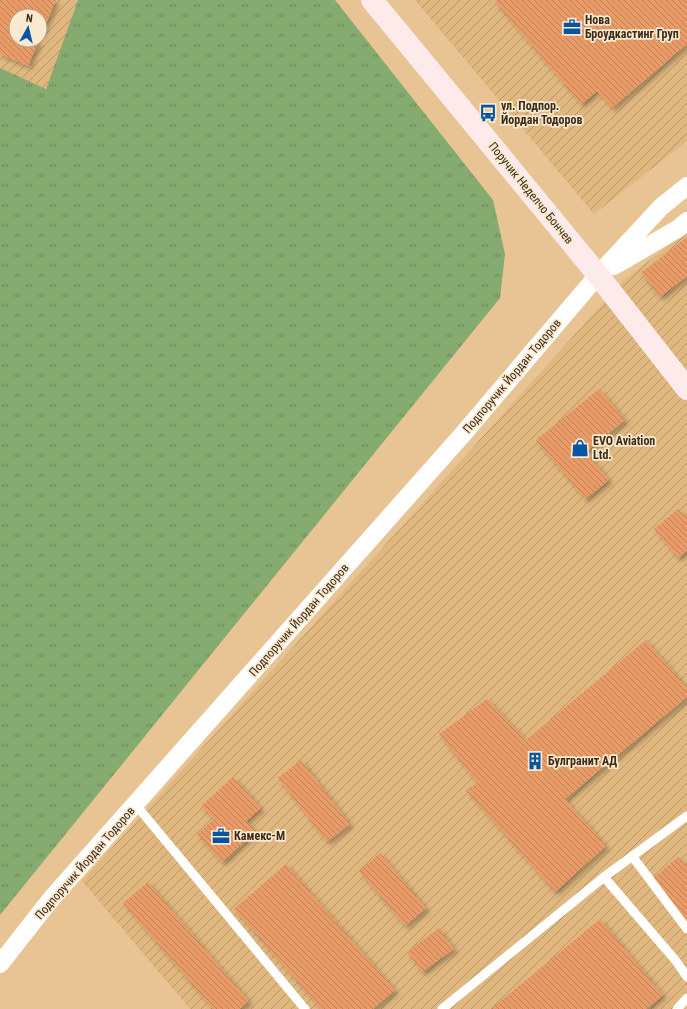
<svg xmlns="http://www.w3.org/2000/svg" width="687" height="1009" font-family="'Roboto Condensed',sans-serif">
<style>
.industrial{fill:url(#industrial-furrows);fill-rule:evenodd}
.grass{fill:url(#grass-tufts)}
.building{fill:url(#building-back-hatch);filter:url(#shadow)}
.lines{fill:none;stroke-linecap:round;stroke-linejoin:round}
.lane{stroke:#fff;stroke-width:9}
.street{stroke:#fff;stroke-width:18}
.secondary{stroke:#fdebec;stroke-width:22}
.labels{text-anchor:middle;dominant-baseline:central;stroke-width:3.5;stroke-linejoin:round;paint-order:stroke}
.poi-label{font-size:12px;font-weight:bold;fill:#3a2c19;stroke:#fae8cf;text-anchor:start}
.street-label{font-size:12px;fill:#3a2c19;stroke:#fae8cf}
</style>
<defs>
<pattern id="industrial-furrows" width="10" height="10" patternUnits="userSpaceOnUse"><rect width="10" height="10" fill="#dfb77f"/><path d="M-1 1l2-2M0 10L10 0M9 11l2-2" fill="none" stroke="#b69567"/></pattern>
<pattern id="grass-tufts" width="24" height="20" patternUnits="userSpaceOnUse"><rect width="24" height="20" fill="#86ab70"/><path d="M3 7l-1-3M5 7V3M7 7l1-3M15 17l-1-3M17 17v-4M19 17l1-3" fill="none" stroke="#6f8b5b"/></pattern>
<pattern id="building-back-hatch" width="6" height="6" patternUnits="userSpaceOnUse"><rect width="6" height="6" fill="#e99c67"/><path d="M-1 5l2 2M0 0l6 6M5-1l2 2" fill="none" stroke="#be7f54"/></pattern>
<filter id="shadow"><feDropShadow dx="3.5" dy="3.5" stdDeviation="2" flood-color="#0004"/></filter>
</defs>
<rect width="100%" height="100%" fill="#e8c393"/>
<g class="industrial">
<path d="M 0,0 L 78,0 L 46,89 L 0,68 ZM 16,16 L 40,16 L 40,40 L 16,40 Z"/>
<polygon points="415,0 687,0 687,141 594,214"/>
<polygon points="687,231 687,1009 190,1009 82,881 623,281"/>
</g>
<polygon class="grass" points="78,0 335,0 493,200 505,254 500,298 0,915 0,68 46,89"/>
<g class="building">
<polygon points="0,0 56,0 40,37 40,16 16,16 16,40 39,40 28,66 0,54"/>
<polygon points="497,0 687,0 687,44 612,108 597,91 581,104 495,2"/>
<polygon points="687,237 687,276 660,297 641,273"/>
<polygon points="599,389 625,420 586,452 609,480 585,499 536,440"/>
<polygon points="678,509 684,516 687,513 687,550 678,558 654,529"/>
<polygon points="646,640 687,688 687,697 565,799 606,846 555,892 466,790 477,783 439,734 487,699 526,740"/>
<polygon points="301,760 350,824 327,842 278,778"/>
<polygon points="233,777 261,808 246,821 256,831 222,862 197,834 214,819 201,806"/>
<polygon points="380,853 426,908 405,926 359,871"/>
<polygon points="678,857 687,867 687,921 652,879"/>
<polygon points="286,864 395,990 373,1009 321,1009 234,909"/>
<polygon points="148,882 249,1001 240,1009 213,1009 123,903"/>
<polygon points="600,919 663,995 646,1009 491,1009"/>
<polygon points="439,928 454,949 422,972 407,952"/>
</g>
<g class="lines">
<g class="lane">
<polyline points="136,805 305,1009"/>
<polyline points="632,856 687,929"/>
<polyline points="604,877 676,961 687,977"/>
<polyline points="442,1009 604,877 687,816"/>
<polyline points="677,1009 687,998"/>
</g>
<g class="street">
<polyline points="614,266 679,228 687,221"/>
<polyline points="0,964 51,899 463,434 598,275 661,207 687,186"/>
</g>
<polyline class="secondary" points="372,0 598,275 687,389"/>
</g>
<defs>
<g id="office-bare" transform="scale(1.38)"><path d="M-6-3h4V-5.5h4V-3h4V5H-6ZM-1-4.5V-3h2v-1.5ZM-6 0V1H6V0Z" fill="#0555a3" stroke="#fae8cf" stroke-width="2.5" paint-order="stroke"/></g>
<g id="bus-bare" transform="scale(1.38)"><path d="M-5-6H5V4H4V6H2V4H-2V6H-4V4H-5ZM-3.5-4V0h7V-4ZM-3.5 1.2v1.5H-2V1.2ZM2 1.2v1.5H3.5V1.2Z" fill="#0555a3" stroke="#fae8cf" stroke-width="2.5" paint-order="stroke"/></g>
<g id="shop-bare" transform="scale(1.38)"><path d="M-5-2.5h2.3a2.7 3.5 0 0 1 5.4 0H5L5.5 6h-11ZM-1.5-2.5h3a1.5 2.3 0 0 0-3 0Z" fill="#0555a3" stroke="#fae8cf" stroke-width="2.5" paint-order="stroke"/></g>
<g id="building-bare" transform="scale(1.38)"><path d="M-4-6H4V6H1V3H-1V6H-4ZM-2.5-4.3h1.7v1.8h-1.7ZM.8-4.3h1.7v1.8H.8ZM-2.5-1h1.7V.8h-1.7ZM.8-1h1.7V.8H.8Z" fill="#0555a3" stroke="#fae8cf" stroke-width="2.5" paint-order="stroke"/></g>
</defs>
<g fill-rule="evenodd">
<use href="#office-bare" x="572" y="27"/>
<use href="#bus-bare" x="488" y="113"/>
<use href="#shop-bare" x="580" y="448"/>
<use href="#building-bare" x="535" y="761"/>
<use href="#office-bare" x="221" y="836"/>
</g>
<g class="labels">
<g class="poi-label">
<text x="585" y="20">Нова<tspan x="585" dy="14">Броудкастинг Груп</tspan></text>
<text x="501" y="106">ул. Подпор.<tspan x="501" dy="14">Йордан Тодоров</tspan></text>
<text x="593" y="441">EVO Aviation<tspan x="593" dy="14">Ltd.</tspan></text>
<text x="548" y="761">Булгранит АД</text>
<text x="234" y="836">Камекс-М</text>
</g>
<g class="street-label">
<text transform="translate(531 193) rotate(51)">Поручик Неделчо Бончев</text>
<text transform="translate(512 376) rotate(-50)">Подпоручик Йордан Тодоров</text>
<text transform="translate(299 620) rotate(-49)">Подпоручик Йордан Тодоров</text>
<text transform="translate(85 863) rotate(-49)">Подпоручик Йордан Тодоров</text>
</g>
</g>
<g transform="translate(28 28) rotate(8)"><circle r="19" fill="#fae8cf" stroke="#ad9d86"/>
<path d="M0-3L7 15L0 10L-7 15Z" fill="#0555a3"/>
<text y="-6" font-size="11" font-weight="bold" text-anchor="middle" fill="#3a2c19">N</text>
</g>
</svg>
